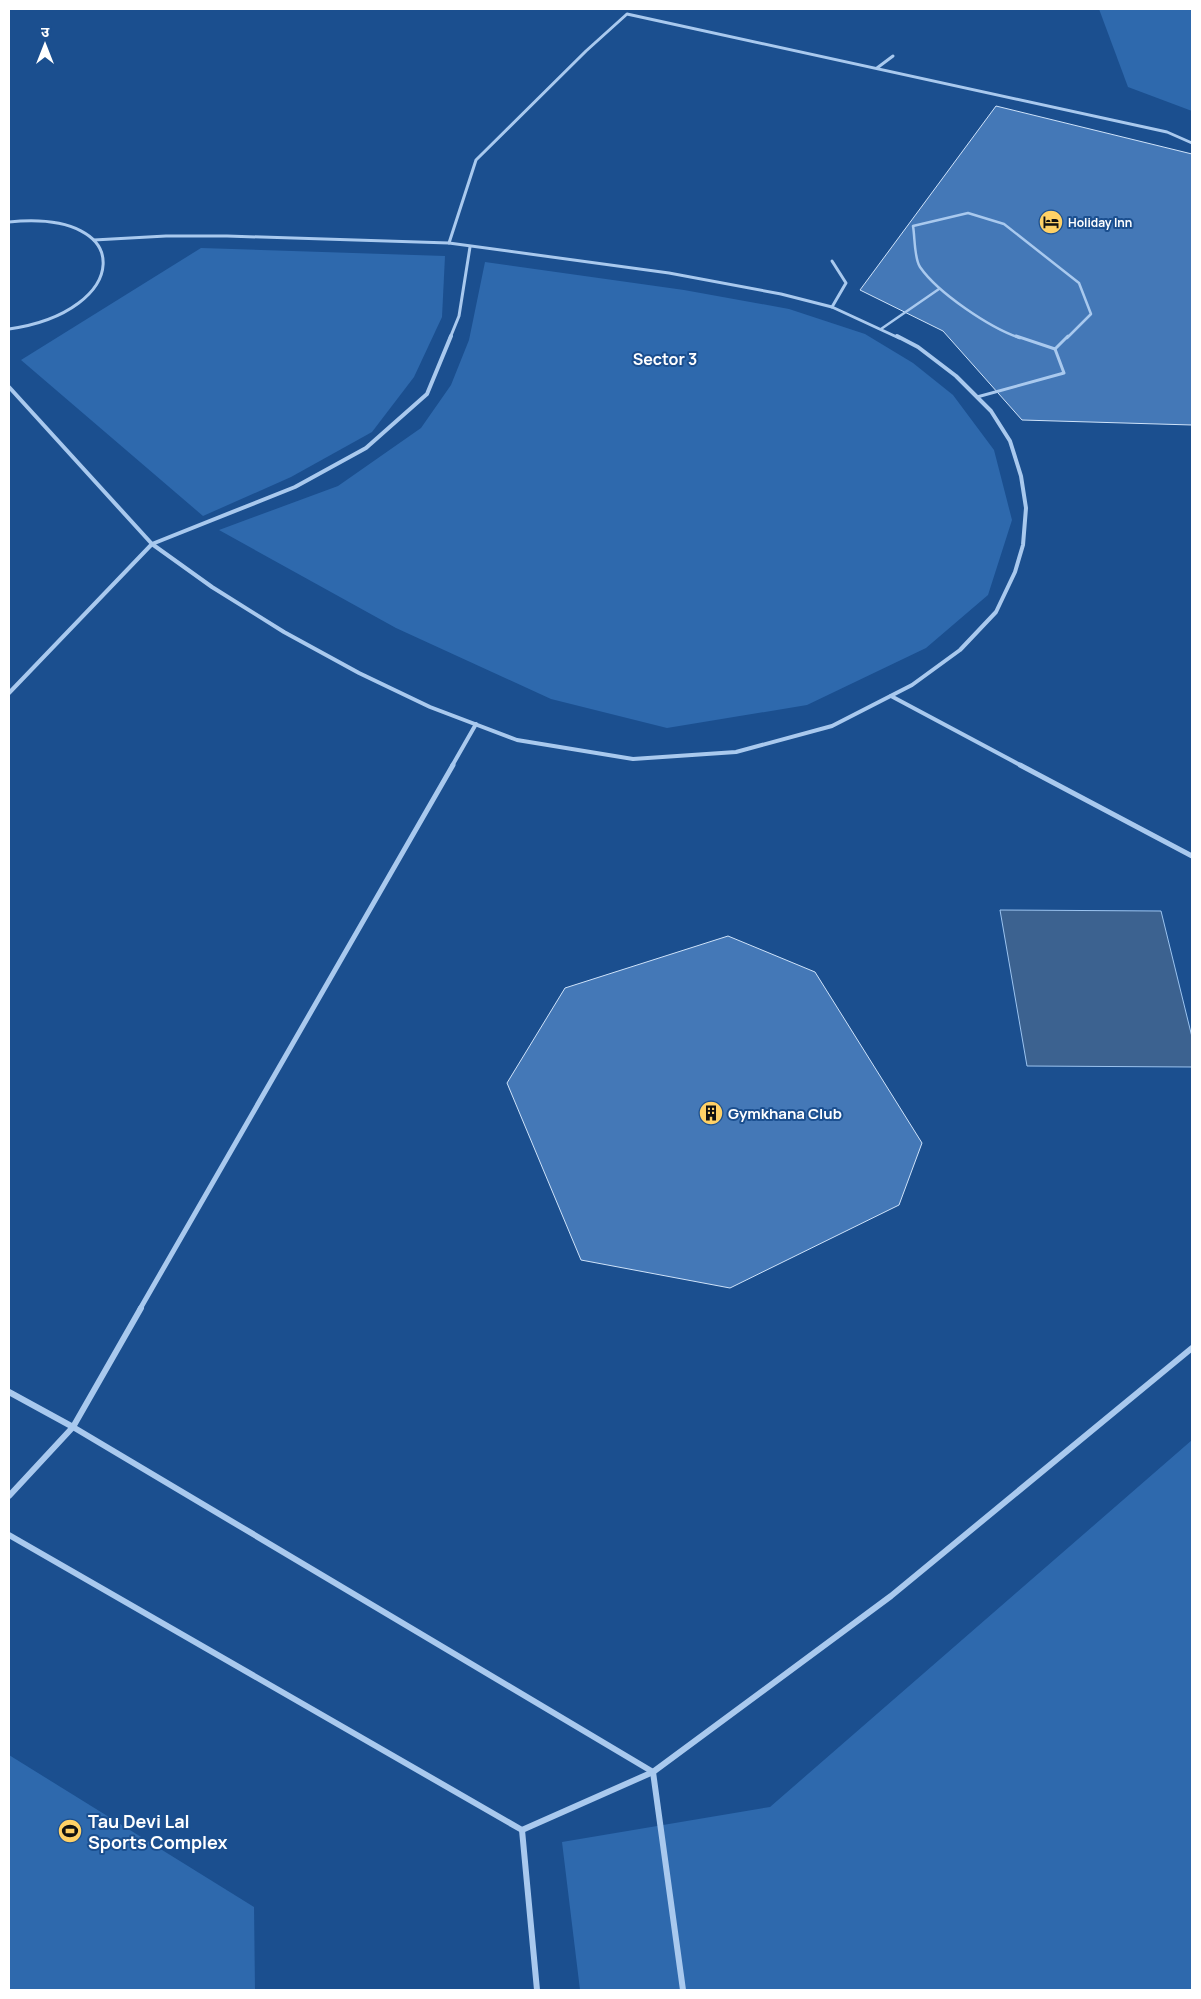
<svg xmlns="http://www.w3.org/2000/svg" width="1201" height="1999" font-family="Manrope,'Noto Sans Devanagari',sans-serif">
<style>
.green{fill:#2e69ad}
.water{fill:#3c6290;stroke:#9cc4f0}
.building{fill:#4478b7;stroke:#cfe3fa}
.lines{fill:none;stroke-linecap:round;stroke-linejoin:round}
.lane-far1{stroke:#a9c9ee;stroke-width:2.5}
.lane{stroke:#a9c9ee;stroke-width:3}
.street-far3{stroke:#a9c9ee;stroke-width:3}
.street-far2{stroke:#a9c9ee;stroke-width:4}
.street-far1{stroke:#a9c9ee;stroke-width:5}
.street{stroke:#a9c9ee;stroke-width:6}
.labels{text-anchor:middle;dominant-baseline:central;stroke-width:4;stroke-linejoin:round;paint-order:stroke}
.far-poi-label{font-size:12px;font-weight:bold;fill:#fff;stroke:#1b4f8f;text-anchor:start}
.poi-label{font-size:15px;font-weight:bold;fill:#fff;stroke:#1b4f8f;text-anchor:start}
.far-district-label{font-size:16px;font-weight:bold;fill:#fff;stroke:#1b4f8f}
.near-poi-label{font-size:18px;font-weight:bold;fill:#fff;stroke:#1b4f8f;text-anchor:start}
</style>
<rect width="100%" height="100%" fill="#1b4f8f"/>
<g class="green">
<polygon points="1099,9 1192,9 1192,111 1128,87"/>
<polygon points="201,248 445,256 442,317 414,377 372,432 291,477 203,516 21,360"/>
<polygon points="485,262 684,290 789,309 865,334 913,363 953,395 994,450 1012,520 988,595 926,648 807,705 667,728 551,699 396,628 219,530 338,486 421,428 451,385 469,340"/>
<polygon points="1192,1440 1192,1990 580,1990 562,1842 770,1807"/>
<polygon points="9,1755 254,1907 255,1990 9,1990"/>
</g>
<polygon class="water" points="1000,910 1161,911 1192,1037 1192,1067 1027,1066"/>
<g class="building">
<polygon points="996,106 1192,154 1192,425 1022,420 943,331 860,290"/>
<polygon points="728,936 815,972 922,1143 899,1205 730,1288 581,1260 507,1083 565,988"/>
</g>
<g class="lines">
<g class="lane-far1">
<polyline points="881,329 939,289"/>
<path d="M 1020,338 C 990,328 938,293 920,267 C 914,258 915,237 913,226 L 968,213 L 1004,224 L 1079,283 L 1091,314 L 1067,338"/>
</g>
<g class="lane">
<polyline points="1016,336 1055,349"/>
<polyline points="1055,349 1068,336"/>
<polyline points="977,397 1064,373 1055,349"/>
</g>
<g class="street-far3">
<polyline points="877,68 893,56"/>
<path d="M 9,222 C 139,209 130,312 9,329"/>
<polyline points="94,240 166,236 227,236 449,243 669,273 781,294 832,307 899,338"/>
<polyline points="449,243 476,160 586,51 627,14 1167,132 1192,143"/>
<polyline points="832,261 846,283 832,307"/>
<polyline points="450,338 459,316 470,247"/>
</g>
<g class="street-far2">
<polyline points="9,387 152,544 212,587 284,632 359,673 430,707 517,740 633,759 736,752 832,726 912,685 960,650 996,612 1015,572 1023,545 1026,508 1021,476 1010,441 991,411 956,376 918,347 897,336"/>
<polyline points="9,693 152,544 295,487 366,448 427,394 451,336"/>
<polyline points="891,696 1022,766"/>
<polyline points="452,766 476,724"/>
</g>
<g class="street-far1">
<polyline points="1020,765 1192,856"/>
<polyline points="140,1309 453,765"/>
</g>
<g class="street">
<polyline points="9,1392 73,1427 653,1772 683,1990"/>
<polyline points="9,1496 73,1427 141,1308"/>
<polyline points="9,1535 522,1830 537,1990"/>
<polyline points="522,1830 653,1772 891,1596 1192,1348"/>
</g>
</g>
<defs>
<g id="hotel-disc" transform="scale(1.25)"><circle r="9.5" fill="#ffd166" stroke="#1b4f8f"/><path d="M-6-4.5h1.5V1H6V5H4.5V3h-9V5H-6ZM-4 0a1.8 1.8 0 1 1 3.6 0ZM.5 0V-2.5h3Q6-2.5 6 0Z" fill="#111"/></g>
<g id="building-disc" transform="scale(1.25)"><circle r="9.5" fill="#ffd166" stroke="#1b4f8f"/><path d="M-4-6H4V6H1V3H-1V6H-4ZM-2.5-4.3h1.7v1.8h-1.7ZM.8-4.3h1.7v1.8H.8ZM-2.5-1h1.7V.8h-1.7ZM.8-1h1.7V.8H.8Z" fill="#111"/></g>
<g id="stadium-disc" transform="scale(1.25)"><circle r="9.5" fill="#ffd166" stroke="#1b4f8f"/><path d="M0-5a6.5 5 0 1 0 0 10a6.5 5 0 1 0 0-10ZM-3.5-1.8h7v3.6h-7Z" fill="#111"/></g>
</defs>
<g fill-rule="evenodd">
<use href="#hotel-disc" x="1051" y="222"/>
<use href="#building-disc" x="711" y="1113"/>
<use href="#stadium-disc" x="70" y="1831"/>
</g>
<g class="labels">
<g class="far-poi-label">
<text x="1068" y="222">Holiday Inn</text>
</g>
<g class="poi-label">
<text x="728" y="1113">Gymkhana Club</text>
</g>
<g class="far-district-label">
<text x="665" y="359">Sector 3</text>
</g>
<g class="near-poi-label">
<text x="88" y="1821">Tau Devi Lal<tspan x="88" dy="21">Sports Complex</tspan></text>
</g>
</g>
<rect width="1201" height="1999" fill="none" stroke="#ffffff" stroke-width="20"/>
<g transform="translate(45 45)" stroke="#1b4f8f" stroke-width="4" paint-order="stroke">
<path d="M0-4L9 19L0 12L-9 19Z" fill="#ffffff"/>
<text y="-8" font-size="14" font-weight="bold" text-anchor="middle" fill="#ffffff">उ</text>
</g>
</svg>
